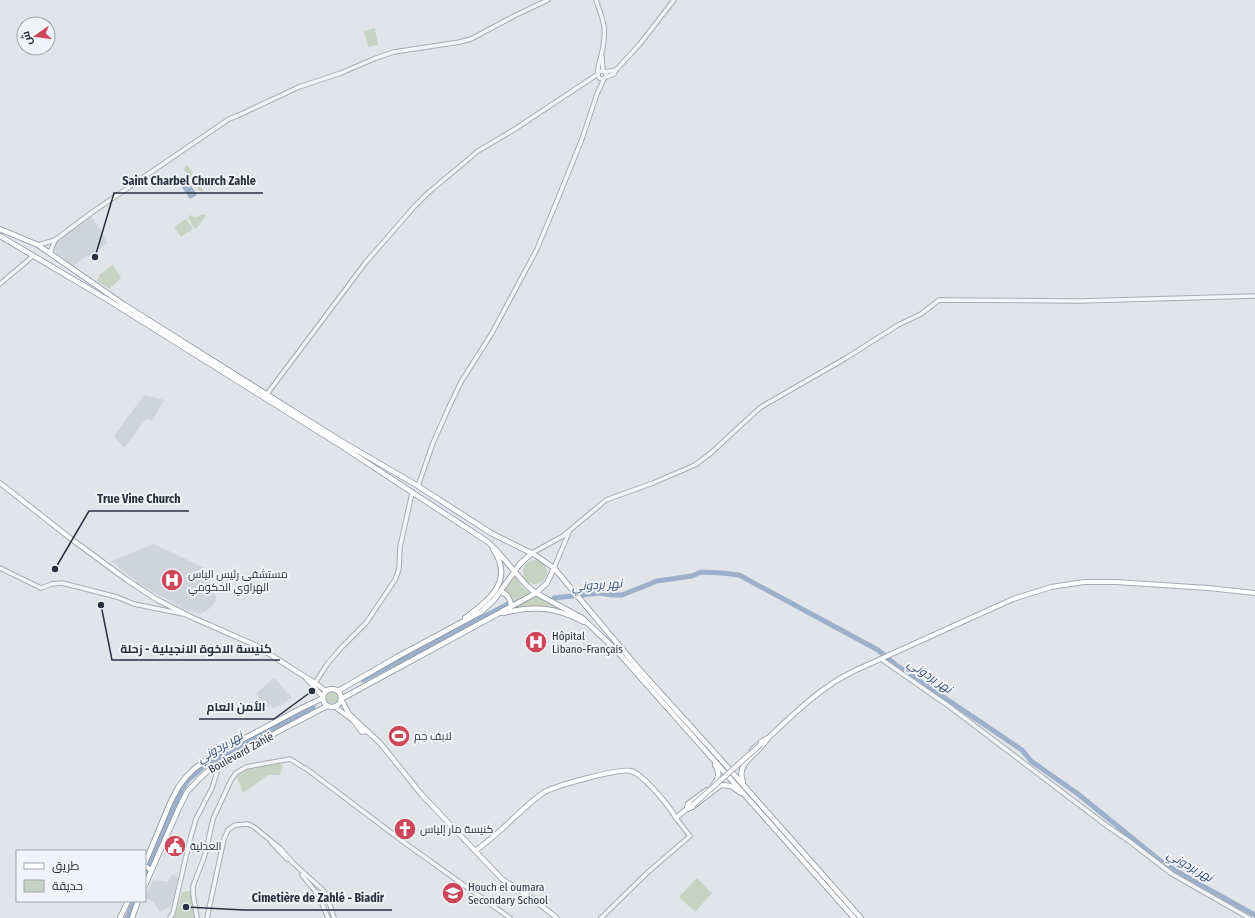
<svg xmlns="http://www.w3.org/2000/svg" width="1255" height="918" font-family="'Fira Sans Condensed',Cairo,sans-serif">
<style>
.built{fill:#cfd3db}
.green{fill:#c6d3c2}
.water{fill:#9cb1c9}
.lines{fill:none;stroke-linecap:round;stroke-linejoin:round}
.river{stroke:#9cb1c9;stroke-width:5}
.tertiary-casing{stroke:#a6abb3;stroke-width:5.5}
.secondary-casing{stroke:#a6abb3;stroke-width:6}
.trunk-casing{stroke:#8891a0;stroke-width:6}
.tertiary{stroke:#f3f5f8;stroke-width:3.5}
.secondary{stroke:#fff;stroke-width:4}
.trunk{stroke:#fff;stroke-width:4.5}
.secondary-bridge-casing{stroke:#a6abb3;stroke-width:6;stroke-linecap:butt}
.secondary-bridge{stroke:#fff;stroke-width:4}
.labels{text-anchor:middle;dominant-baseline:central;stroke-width:4;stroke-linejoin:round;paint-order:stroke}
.poi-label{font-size:11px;fill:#293141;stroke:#f0f3f7;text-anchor:start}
.street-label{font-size:11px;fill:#293141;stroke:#f0f3f7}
.water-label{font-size:12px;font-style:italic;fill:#345074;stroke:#f0f3f7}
.leader{fill:none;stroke:#293141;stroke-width:1.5}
.callout-dot{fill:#293141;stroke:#f0f3f7;stroke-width:1.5}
.callout-label{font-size:12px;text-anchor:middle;font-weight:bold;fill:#293141;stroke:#f0f3f7;stroke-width:4;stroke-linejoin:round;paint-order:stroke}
</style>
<rect width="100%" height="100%" fill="#e1e4e9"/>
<g class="built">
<polygon points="91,216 101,231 107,243 89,257 87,255 74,266 56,253 54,246 56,241"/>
<polygon points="144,395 164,400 152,421 146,419 124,448 114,436"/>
<polygon points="154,544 204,568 217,600 210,608 201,614 186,610 139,584 111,561"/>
<polygon points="274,678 291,697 283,704 273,708 270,705 267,707 256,694"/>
<polygon points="172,874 179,878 174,899 170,907 160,912 154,903 145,897 153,880 168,882"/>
</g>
<g class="green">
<polygon points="375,28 378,45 368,47 364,31"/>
<polygon points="186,166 188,166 203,190 202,191 199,191 188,176 189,175 184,169"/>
<polygon points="204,214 206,216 196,229 194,228 188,218 189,215 195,217"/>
<polygon points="186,219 193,229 181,237 174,227"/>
<polygon points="113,265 121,278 109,289 97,281 100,274"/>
<circle cx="535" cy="572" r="12"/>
<polygon points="515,576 523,588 532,593 514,603 509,593 504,590"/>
<polygon points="536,596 573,613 547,606 512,609"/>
<circle cx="332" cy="698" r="6"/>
<path d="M 283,764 L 280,775 L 268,775 L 243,793 L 236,775 C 247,764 268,765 283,764 Z"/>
<polygon points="697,878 712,893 695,912 679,897"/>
<polygon points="191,891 196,918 174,918 182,892"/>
</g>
<polygon class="water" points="186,178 197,195 190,199 179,183"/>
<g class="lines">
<g class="river">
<polyline points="554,598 600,593 612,595 622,595 657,581 692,576 701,572 722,573 739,575 878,650 896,665 1022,750 1031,761 1078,794 1163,863 1192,880 1255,915"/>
<polyline points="363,680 508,604"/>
<polyline points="145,875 182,789 189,779 205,765 313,707"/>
<polyline points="127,918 134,901"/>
</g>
<g class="tertiary-casing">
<g id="tertiary">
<path d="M 596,0 C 604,23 607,27 602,52 C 601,59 597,65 598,73"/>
<polyline points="602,57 603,71"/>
<circle cx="602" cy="75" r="4"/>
<polyline points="604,72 616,70"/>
<polyline points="606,77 614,74 616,70 639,45 674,0"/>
<polyline points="38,245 55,240 91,213 229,119 237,116 299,87 341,73 376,58 394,52 460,42 471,39 516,15 548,0"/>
<polyline points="50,253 55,240"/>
<polyline points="0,284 33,256"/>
<polyline points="267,394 366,262 414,207 428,193 478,151 515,129 598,74"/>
<polyline points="418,486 433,443 449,407 461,382 492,333 537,249 559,196 582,139 597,94 604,79"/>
<polyline points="532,553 563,536 606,500 653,483 695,465 711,453 751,416 761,407 846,358 898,325 921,314 939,300 1080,301 1255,296"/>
<polyline points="0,568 41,588 52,584 62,583 117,597 134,604 183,614"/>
<polyline points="554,568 569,532"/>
<polyline points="881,659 950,707 1107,826 1129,841 1172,874 1249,918"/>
<polyline points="315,683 328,663 342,647 366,623 395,580 399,569 400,547 412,493"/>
<polyline points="271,842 287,859"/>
<polyline points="302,875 319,896 328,918"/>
<polyline points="170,918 173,913 190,839 196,819 212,788 218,769 217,765"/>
<polyline points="197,918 193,894 193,886 205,855 213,819 231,780 236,773 246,767 290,759 308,770 409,846 510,918"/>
<polyline points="207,918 224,839 228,830 235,825 248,824 254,827 280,848 293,863 323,890 329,902 334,918"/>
<polyline points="601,918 648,872 690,836 676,818"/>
</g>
</g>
<g class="secondary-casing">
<g id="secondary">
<polyline points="0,483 70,538 127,580 156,599 189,616 255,645 315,683 326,691"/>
<polyline points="306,678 323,697"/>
<polyline points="341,699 349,714 381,744 422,795 502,879 533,899 557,918"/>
<polyline points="335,707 353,720 362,732 367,731"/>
<path d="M 766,740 C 794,714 819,688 854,671 L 1013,599 L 1051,587 L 1084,582 L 1116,582 L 1208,588 L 1255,593"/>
<path d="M 476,850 C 500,834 519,810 543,793 C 553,786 620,768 631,771 C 643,774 670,807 676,818 L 689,807"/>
</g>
</g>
<g class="trunk-casing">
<g id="trunk">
<polyline points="0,229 38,245 123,304 341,441 418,486 491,533 535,555 554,568 638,668 723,762 861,918"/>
<polyline points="0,236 108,300 340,445 488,542 498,552 527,586 536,593 582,618 616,650 854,918"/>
<path d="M 501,592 C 507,593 511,600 511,606"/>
<path d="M 503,613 C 535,605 555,607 584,622"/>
<path d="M 465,618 C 489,600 515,581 493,549"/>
<circle cx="332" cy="698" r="9"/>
<polyline points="338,691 397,657 481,612 494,600 520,564 532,553"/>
<polyline points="341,699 536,593 547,583 554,568"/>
<polyline points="752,750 761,742 768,738"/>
<path d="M 743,782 C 735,762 758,755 768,738"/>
<path d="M 713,785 C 719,779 720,772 715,765"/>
<polyline points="687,809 692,807 721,785 731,786 741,793"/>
<polyline points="687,809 688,804 707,790"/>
<polyline points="145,863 171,801 179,786 186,777 194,769 213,755 300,709 323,698"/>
<polyline points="145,866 151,870"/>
<polyline points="145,885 179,808 187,792 199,779 211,768 241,751 327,706"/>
<polyline points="120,918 128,901"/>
<polyline points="132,918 138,901"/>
</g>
</g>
<use href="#tertiary" class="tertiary"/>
<use href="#secondary" class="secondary"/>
<use href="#trunk" class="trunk"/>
<g class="secondary-bridge-casing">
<polyline id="secondary-bridge" points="693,805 761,744"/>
</g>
<use href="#secondary-bridge" class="secondary-bridge"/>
</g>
<defs>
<g id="hospital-disc" transform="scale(1.15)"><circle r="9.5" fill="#cc475a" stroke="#f0f3f7"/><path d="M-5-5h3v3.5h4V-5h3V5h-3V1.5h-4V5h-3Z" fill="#fff"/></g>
<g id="stadium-disc" transform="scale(1.15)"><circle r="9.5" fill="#cc475a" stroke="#f0f3f7"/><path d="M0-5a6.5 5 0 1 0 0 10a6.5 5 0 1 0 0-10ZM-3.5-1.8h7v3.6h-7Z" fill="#fff"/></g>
<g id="church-disc" transform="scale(1.15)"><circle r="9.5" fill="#cc475a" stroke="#f0f3f7"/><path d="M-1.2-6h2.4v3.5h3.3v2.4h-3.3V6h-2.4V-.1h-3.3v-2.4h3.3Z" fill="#fff"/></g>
<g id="civic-disc" transform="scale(1.15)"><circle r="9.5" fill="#cc475a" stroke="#f0f3f7"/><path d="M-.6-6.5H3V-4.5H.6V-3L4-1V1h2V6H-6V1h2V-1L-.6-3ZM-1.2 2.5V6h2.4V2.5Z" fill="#fff"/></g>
<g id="university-disc" transform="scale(1.15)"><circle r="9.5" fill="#cc475a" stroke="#f0f3f7"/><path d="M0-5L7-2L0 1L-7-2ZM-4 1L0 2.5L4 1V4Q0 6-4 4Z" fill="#fff"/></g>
</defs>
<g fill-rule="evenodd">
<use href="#hospital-disc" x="172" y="580"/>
<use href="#hospital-disc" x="536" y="642"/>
<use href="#stadium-disc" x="399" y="736"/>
<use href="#church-disc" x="405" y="829"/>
<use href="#civic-disc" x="175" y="846"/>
<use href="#university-disc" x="453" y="893"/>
</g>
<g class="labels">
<g class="poi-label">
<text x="188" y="574">مستشفى رئيس الياس<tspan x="188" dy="13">الهراوي الحكومي</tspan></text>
<text x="552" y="636">Hôpital<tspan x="552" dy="13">Libano-Français</tspan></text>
<text x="414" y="736">لابف جم</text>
<text x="420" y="829">كنيسة مار إلياس</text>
<text x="190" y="846">العدلية</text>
<text x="468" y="887">Houch el oumara<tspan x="468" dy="13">Secondary School</tspan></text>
</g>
<g class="street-label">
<text transform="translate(241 753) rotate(-29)">Boulevard Zahlé</text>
</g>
<g class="water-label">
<text transform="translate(597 585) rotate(-4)">نهر بردوني</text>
<text transform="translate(930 676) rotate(34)">نهر بردوني</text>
<text transform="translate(220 747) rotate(-30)">نهر بردوني</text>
<text transform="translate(1190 866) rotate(30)">نهر بردوني</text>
</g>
</g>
<path class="leader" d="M95 257L114 193H263M55 569L89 511H189M101 605L112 660H280M312 691L274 719H199M186 907L244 910H392"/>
<g class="callout-dot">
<circle cx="95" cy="257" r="4"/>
<circle cx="55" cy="569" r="4"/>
<circle cx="101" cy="605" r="4"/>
<circle cx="312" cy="691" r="4"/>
<circle cx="186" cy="907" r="4"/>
</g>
<g class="callout-label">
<text x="189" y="185">Saint Charbel Church Zahle</text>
<text x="139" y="503">True Vine Church</text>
<text x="196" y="653">كنيسة الاخوة الانجيلية - زحلة</text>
<text x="236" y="711">الأمن العام</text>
<text x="318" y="902">Cimetière de Zahlé - Biadir</text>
</g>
<rect x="16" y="850" width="130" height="52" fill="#f0f3f7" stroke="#a0a5ae"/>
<rect x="24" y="863" width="20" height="6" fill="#ffffff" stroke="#a0a5ae"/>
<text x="52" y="870" font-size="12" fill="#293141">طريق</text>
<rect x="24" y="880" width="20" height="12" fill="#c6d3c2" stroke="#a0a5ae"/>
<text x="52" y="890" font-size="12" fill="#293141">حديقة</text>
<g transform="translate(36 36) rotate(256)"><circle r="19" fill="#f0f3f7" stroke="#a0a5ae"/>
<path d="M0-3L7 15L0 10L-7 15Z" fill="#cc475a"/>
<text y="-6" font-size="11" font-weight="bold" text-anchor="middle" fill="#293141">ش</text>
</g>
</svg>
